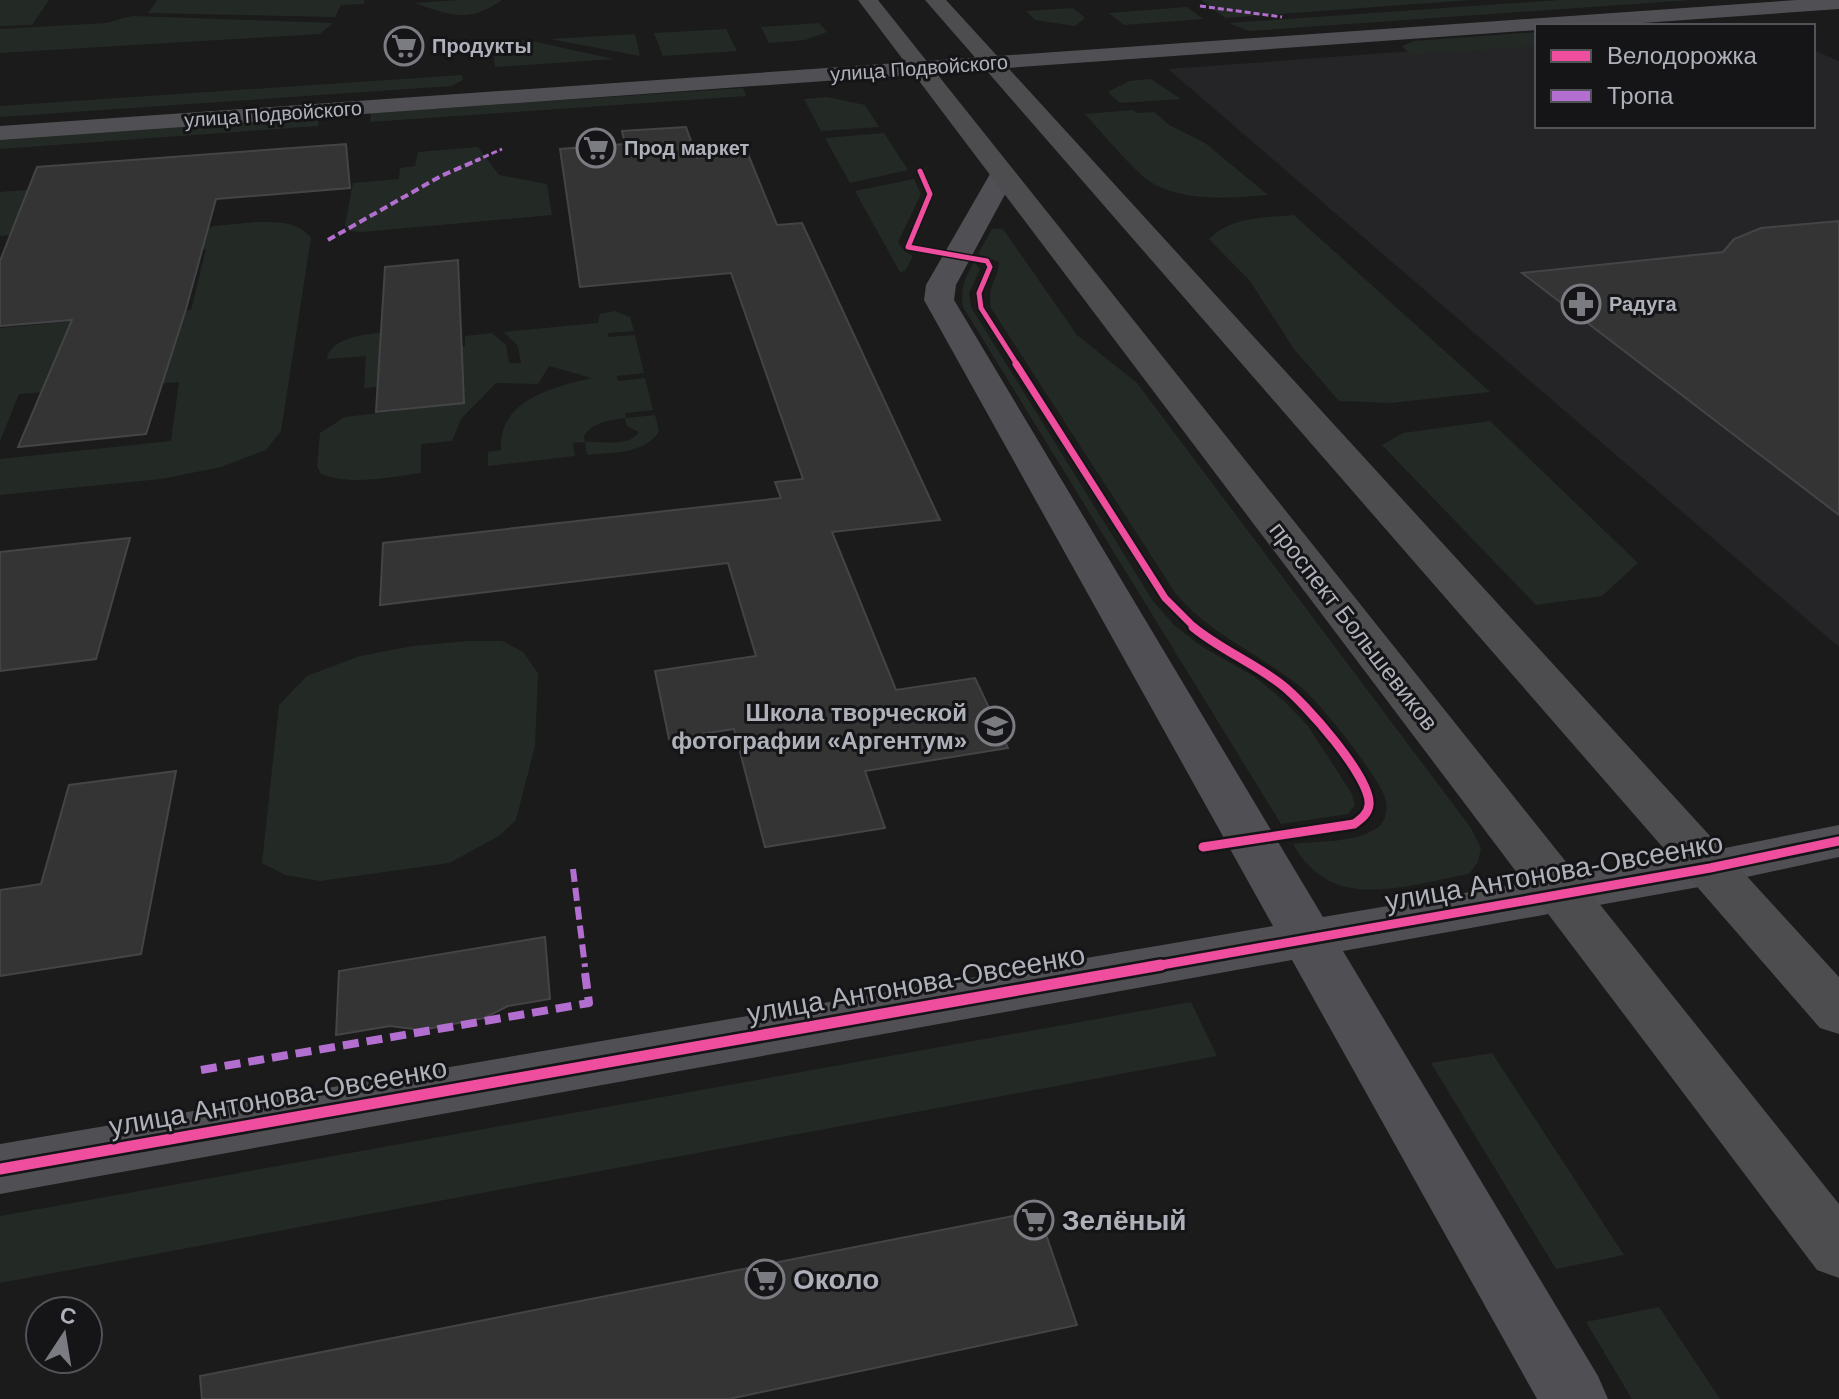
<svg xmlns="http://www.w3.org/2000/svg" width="1839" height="1399" font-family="Arial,sans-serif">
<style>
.built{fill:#252527}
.green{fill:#232a25;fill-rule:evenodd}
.building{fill:#343435;stroke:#444447;stroke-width:2}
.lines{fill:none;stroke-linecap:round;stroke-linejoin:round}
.minor{fill:#505054;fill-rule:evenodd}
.major{fill:#4d4d50;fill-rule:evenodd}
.quiet-far3{stroke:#b36fd0;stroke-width:3;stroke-dasharray:6 3;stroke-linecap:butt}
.quiet-far2{stroke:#b36fd0;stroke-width:4;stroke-dasharray:8 4;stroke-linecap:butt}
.quiet-far1{stroke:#b36fd0;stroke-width:6;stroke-dasharray:13 6;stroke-linecap:butt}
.quiet{stroke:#b36fd0;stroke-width:8;stroke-dasharray:16 8;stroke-linecap:butt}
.cycleway-far3-casing{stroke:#151517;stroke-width:8}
.cycleway-far2-casing{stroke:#151517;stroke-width:11}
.cycleway-far1-casing{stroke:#151517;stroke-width:14}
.cycleway-casing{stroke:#151517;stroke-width:16}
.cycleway-far3{stroke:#ef4d9e;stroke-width:5}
.cycleway-far2{stroke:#ef4d9e;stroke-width:7}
.cycleway-far1{stroke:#ef4d9e;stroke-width:9}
.cycleway{stroke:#ef4d9e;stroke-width:11}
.labels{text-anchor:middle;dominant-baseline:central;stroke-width:6;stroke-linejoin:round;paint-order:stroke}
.far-poi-label{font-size:20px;font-weight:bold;fill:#aeb1ba;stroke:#151517;text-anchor:start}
.far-street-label{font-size:20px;fill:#aeb1ba;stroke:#151517}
.street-label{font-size:24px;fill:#aeb1ba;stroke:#151517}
.poi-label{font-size:24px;font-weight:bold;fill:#aeb1ba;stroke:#151517;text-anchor:end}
.near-street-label{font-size:28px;fill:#aeb1ba;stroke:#151517}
.near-poi-label{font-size:28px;font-weight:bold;fill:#aeb1ba;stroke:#151517;text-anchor:start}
</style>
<rect width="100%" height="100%" fill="#1b1b1b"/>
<polygon class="built" points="1537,42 1537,126 1813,126 1813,50 1839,61 1839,647 1168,69"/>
<g class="green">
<polygon points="0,0 49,0 32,25 0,26"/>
<polygon points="157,0 364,0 364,4 341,5 335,17 148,13"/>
<path d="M 459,0 L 502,0 C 470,23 450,16 415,3 Z"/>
<polygon points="1201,0 1470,0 1225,18"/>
<polygon points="1559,0 1692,0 1249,31 1229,23"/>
<polygon points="1187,7 1203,19 1124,25 1109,13"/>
<polygon points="1073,8 1085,18 1075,26 1035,20 1026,11"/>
<polygon points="132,16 333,23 320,34 0,53 0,29 106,23"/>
<polygon points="819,23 827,32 805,40 769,43 761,27"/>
<polygon points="726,29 737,51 663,56 654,33"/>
<polygon points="1537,32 1537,46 1411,55 1402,46 1414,41"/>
<polygon points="635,34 640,56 550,39"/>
<polygon points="527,40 614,59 495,67 492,43"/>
<polygon points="462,75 463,80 452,86 0,117 0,106"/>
<polygon points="1151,79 1181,99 1120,103 1108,92 1129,81"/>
<polygon points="743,88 746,96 370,122 371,113"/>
<polygon points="827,97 865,105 879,127 821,131 804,99"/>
<path d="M 1133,110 L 1137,113 L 1154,112 L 1169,125 L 1205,143 L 1268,195 C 1231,198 1190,202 1156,185 C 1138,177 1101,131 1085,114 Z"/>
<polygon points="319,117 318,126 0,149 0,139"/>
<polygon points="884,133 908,170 850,183 825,138"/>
<polygon points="478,147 499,175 547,184 552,215 362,232 349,231 345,225 353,183 399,179 400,168 415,166 418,152"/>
<polygon points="188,177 89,229 0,236 0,192"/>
<polygon points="914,179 921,194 898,242 904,251 913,256 905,271 900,272 855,191"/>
<path d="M 1294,215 L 1490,392 L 1391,403 L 1339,401 L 1294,349 L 1250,281 L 1209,239 C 1232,216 1263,218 1294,215 Z"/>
<path d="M 256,222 C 276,222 298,221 311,238 L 281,431 L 266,450 L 221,467 L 161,479 L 0,495 L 0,459 L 171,441 L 179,382 L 19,394 L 0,441 L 0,328 L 191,310 L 206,249 L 182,250 L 184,236 L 214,226 Z"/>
<path d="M 992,229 L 1003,229 L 1077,335 L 1137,383 L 1471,828 L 1481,848 L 1478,862 L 1469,874 C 1404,885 1333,915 1293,844 C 1318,841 1356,843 1377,828 C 1385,822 1388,812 1386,801 C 1381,779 1322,705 1303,689 C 1261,654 1212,636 1176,594 L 991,308 C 987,283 999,279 999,262 L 978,254 Z"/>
<path d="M 974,262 L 980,269 L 969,293 L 971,307 L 1153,601 L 1174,625 L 1201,646 L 1255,677 L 1283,700 L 1308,726 L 1352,794 L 1355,805 L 1348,814 L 1281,824 L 963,307 C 960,289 965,278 974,262 Z"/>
<path d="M 615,311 L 630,317 L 634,331 L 608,333 L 608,337 L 635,335 L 644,373 L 617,376 L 618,381 L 645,378 L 653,410 L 625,413 L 626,418 L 655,415 L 659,431 C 645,455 611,452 587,455 L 585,442 L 573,443 L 575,456 L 488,466 L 488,452 L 501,450 C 498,400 553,387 592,378 L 549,366 L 538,384 L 496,383 L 461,419 L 452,441 L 421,444 L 421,473 C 388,477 353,486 321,474 L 317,466 L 320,433 L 345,417 L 464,403 L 463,378 L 364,388 L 366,356 L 327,359 C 331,330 398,332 421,330 L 439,348 L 465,346 L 465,336 L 492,333 L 506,345 L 509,363 L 521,363 L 518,346 L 504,332 L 598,323 L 600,314 ZM 625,418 L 627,426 L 639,432 C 627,449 603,440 585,442 L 584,436 C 593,422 609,420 625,418 Z"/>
<polygon points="1490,421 1638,563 1602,596 1536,605 1382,445 1403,433"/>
<polygon points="468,641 502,641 523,652 538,673 535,746 516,820 499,836 449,863 320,881 285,875 262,863 279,705 307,676 360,656 413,646"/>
<polygon points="1191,1002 1217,1056 0,1283 0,1216"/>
<polygon points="1492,1053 1624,1255 1556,1269 1431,1063"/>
<polygon points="1659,1307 1720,1399 1632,1399 1586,1322"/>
</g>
<g class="building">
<polygon points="686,127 697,158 748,154 777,225 802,223 940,520 832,532 896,690 975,678 1008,748 865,771 885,828 765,847 734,729 669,739 655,671 756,656 728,563 380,605 383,543 781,498 775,482 803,479 731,273 580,287 560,149 625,144 622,131"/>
<polygon points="346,144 350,188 216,199 186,309 146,434 18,447 72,320 0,326 0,261 37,167"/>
<polygon points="1839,221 1839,515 1522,273 1723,252 1734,239 1761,228"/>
<polygon points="458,260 464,403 376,412 385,267"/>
<polygon points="130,538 96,659 0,671 0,552"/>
<polygon points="176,771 141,954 0,976 0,890 41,884 69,785"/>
<polygon points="545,937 550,999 508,1006 484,1018 422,1030 390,1026 336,1035 339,971"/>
<polygon points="1038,1211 1077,1325 729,1399 202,1399 200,1376"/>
</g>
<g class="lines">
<g class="minor">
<polygon points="1797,0 1839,0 1839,9 1600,26 1537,26 1537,30 0,140 0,126"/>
<polygon points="1003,166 1012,169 1016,174 956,285 954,300 1323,917 1710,851 1839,825 1839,857 1710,885 1343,951 1598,1376 1608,1399 1537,1399 1292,960 0,1194 0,1144 1273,926 924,300 926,285 990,174 994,169"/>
</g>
<g class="major">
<polygon points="858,0 878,0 1839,1204 1839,1278 1817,1270"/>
<polygon points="925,0 946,0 1839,977 1839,1034 1820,1028"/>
</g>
<g class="quiet-far3">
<polyline points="1200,6 1282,17"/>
<polyline points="475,161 502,149"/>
</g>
<polyline class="quiet-far2" points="328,240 441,176 480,159"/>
<polyline class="quiet-far1" points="573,869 585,967"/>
<polyline class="quiet" points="201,1070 589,1003 584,965"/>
<g class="cycleway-far3-casing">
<polyline id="cycleway-far3" points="920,171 930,194 908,247 987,261 990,267 979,293 981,308 1018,366"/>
</g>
<g class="cycleway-far2-casing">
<polyline id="cycleway-far2" points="1016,364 1165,598 1196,629"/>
</g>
<g class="cycleway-far1-casing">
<g id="cycleway-far1">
<path d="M 1193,627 C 1221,650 1254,663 1282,685 C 1304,702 1372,778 1369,805 C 1368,814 1361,819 1354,824 L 1203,847"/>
<polyline points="1150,967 1710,868 1839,841"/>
</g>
</g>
<g class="cycleway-casing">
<polyline id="cycleway" points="0,1169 1161,965"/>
</g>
<use href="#cycleway-far3" class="cycleway-far3"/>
<use href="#cycleway-far2" class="cycleway-far2"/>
<use href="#cycleway-far1" class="cycleway-far1"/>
<use href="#cycleway" class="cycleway"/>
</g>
<defs>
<g id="supermarket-ring" transform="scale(2)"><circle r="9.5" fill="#151517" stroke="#7b7c82" stroke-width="1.5"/><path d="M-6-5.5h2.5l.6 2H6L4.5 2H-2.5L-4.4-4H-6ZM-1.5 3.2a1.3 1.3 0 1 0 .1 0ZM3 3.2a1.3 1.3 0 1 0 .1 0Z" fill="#7b7c82"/></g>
<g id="pharmacy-ring" transform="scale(2)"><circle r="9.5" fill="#151517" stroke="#7b7c82" stroke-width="1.5"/><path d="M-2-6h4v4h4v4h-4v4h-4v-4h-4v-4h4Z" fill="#7b7c82"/></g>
<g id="school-ring" transform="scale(2)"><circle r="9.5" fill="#151517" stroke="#7b7c82" stroke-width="1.5"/><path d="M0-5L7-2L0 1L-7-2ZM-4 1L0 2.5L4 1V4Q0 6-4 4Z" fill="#7b7c82"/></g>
</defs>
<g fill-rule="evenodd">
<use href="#supermarket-ring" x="404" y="46"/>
<use href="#supermarket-ring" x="596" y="148"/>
<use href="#pharmacy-ring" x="1581" y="304"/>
<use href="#school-ring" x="995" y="726"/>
<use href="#supermarket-ring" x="1034" y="1220"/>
<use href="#supermarket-ring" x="765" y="1279"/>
</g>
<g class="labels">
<g class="far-poi-label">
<text x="432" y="46">Продукты</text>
<text x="624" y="148">Прод маркет</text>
<text x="1609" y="304">Радуга</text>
</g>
<g class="far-street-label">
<text transform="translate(919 68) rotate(-4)">улица Подвойского</text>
<text transform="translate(273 114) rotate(-4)">улица Подвойского</text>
</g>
<g class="street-label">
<text transform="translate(1354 626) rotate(52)">проспект Большевиков</text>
</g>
<g class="poi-label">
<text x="967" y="712">Школа творческой<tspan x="967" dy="28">фотографии «Аргентум»</tspan></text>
</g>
<g class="near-street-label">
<text transform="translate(1554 872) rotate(-10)">улица Антонова-Овсеенко</text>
<text transform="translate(916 984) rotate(-10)">улица Антонова-Овсеенко</text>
<text transform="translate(278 1097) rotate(-10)">улица Антонова-Овсеенко</text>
</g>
<g class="near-poi-label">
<text x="1062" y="1220">Зелёный</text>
<text x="793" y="1279">Около</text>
</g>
</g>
<rect x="1535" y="24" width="280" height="104" fill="#151517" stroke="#525358" stroke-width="2"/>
<rect x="1551" y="50" width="40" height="12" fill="#ef4d9e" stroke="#525358" stroke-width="2"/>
<text x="1607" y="64" font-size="24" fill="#aeb1ba">Велодорожка</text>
<rect x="1551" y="90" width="40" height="12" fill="#b36fd0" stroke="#525358" stroke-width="2"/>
<text x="1607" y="104" font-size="24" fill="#aeb1ba">Тропа</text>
<g transform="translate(64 1335) rotate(12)"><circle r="38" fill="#151517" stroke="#525358" stroke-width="2"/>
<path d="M0-6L14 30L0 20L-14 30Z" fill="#7b7c82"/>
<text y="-12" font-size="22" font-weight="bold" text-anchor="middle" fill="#aeb1ba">С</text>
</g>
</svg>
